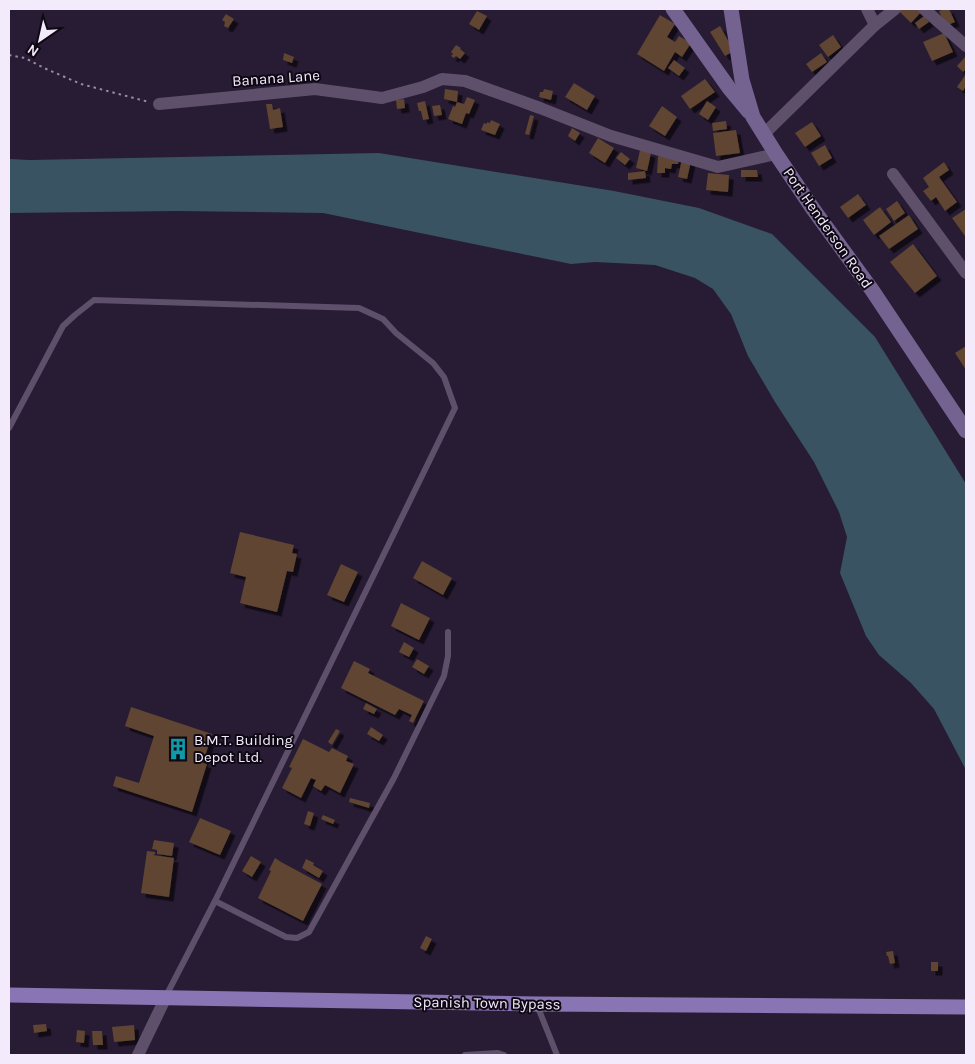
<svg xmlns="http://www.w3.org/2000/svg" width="975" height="1064" font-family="Karla,sans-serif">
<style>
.water{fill:#395362}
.building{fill:#5f4530;filter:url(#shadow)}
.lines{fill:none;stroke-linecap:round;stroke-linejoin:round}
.path{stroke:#978ca1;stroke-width:2;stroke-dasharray:2.5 4;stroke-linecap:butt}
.lane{stroke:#5e4f6b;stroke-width:6}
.street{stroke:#5e4f6b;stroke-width:12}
.secondary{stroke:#746290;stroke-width:15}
.primary{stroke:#8974b4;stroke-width:15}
.labels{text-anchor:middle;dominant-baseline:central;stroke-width:4;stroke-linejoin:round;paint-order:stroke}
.street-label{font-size:15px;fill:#f3eafc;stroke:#0e0813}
.poi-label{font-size:15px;fill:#f3eafc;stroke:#0e0813;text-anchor:start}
</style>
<defs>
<filter id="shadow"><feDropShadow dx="4.5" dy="4.5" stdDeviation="0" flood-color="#0009"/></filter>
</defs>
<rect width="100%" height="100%" fill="#281b34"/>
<polygon class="water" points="379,153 614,191 699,208 772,234 875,337 966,484 966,770 934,709 911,683 879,655 866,636 840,573 847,537 839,512 814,462 775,402 748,356 731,314 713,289 695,278 655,265 595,262 571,264 323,213 177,211 9,213 9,159 30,160"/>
<g class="building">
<polygon points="901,9 920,9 922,11 911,23 899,11"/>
<polygon points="945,9 949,9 955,22 945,26 939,11"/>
<polygon points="477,11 487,16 479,30 469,24"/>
<polygon points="226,14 234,19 228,28 224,26 225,22 222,20"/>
<polygon points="660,15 675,24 667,37 675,42 679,36 691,43 682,57 675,52 664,71 637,54"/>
<polygon points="924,16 929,22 919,29 915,23"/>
<polygon points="720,26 734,51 725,56 710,32"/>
<polygon points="944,33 953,52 932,61 923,42"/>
<polygon points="833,35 841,47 828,57 819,45"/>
<polygon points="456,45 461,48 460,49 465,53 460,59 456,56 454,58 451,56 453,54 451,52"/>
<polygon points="284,53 294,57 292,63 283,60"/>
<polygon points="821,53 827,62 812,72 806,64"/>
<polygon points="965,57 966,58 966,69 963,72 957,66"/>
<polygon points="674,60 685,68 679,76 668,68"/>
<polygon points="966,74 966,86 963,91 957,87"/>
<polygon points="705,79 715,92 690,109 681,96"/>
<polygon points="574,83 595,96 587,110 565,97"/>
<polygon points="445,89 458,91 457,102 444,99"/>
<polygon points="544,89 553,91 551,100 539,97 540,92 543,92"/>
<polygon points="467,97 475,100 469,114 466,113 462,124 448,119 453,106 455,107 457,102 464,104"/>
<polygon points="404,99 405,108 397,109 396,100"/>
<polygon points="425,101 429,119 423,120 421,111 419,111 417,103"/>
<polygon points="707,101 716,107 708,120 699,114"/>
<polygon points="266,104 272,104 273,110 280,108 283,127 270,129"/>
<polygon points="440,105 442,115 434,116 432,106"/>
<polygon points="662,106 677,117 665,136 649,126"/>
<polygon points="530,115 534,116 529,135 525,134"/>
<polygon points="491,120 500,124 495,135 481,130 484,123 487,124 487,122 490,123"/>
<polygon points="726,121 727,129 713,131 712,123"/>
<polygon points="812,122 821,136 805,147 795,133"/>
<polygon points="572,128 580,133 575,141 568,136"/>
<polygon points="736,130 740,153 716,156 713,133"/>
<polygon points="598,138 614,148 605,163 589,153"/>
<polygon points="825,145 832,158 819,166 811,153"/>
<polygon points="640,150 651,153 647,171 636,168"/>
<polygon points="621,152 630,159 625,165 616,158"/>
<polygon points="658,156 679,158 678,164 672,164 671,169 665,168 665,173 657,173"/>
<polygon points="682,159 691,161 687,179 678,177"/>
<polygon points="944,162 949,170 939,177 957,202 945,211 936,197 931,201 923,191 929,187 923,178"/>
<polygon points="741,170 757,170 758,177 741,177"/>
<polygon points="645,171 646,178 628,180 628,173"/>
<polygon points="708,173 729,175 728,192 706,190"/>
<polygon points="858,194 866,205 848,218 840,207"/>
<polygon points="897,201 905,213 894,221 886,209"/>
<polygon points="880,207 891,222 874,235 863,220"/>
<polygon points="966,209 966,235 965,236 952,218"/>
<polygon points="909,215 918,229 889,249 879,236"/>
<polygon points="913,244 937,276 915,293 890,262"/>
<polygon points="966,346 966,370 955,353"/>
<polygon points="240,532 294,545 292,553 297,554 293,572 287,571 277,612 240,603 246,577 230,573"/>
<polygon points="422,561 452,578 443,595 413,578"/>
<polygon points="341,564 358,572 344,602 327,595"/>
<polygon points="401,603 430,618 419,640 391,626"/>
<polygon points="404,642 414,648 409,657 399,652"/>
<polygon points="417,659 429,666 424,674 412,667"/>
<polygon points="354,661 370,669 368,673 424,701 413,723 409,721 412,715 399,709 395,715 341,688"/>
<polygon points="366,703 377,709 374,714 363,709"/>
<polygon points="131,707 212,734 203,763 207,764 192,812 113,786 116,776 139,783 154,736 125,726"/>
<polygon points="371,727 383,735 379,741 367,734"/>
<polygon points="336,729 340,731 332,745 328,742"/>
<polygon points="303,739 329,752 332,748 348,756 346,761 354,764 340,793 325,785 321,791 313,786 316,780 311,778 301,798 282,788 292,768 289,767"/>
<polygon points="350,798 370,803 369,808 349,802"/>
<polygon points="308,811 314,813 310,826 304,824"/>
<polygon points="323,815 335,820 333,824 321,819"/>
<polygon points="200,818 231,831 220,855 189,842"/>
<polygon points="154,840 174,843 172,856 157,854 157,850 152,849"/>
<polygon points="147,851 155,852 155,854 153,855 174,858 169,897 141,893"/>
<polygon points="251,856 261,862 252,877 242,871"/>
<polygon points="275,858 281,862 322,884 303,921 258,898 271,871 269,870"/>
<polygon points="306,859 314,863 313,865 323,871 319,878 302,868"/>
<polygon points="426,936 432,939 426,951 420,948"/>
<polygon points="893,951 895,963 890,964 888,956 887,956 886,952"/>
<rect x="931" y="962" width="7" height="9"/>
<polygon points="46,1024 47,1031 34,1033 33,1025"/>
<polygon points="134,1025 135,1040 114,1042 112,1027"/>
<polygon points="77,1030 85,1031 84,1043 76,1042"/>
<polygon points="92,1031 102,1031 103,1045 93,1045"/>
</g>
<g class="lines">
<polyline class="path" points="9,55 25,58 44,68 81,84 149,102"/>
<g class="lane">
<polyline points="9,428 63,326 75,315 94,300 359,308 383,319 396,333 433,363 444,377 455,408 215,901 166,996"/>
<polyline points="215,901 286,937 297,938 309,932 394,778 444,676 448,656 448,632"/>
<polyline points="537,1005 557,1055"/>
<polyline points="465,1055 498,1053 504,1055"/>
</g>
<g class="street">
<polyline points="867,9 875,25"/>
<polyline points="924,9 966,46"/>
<polyline points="159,104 315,89 382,98 423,87 442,79 465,81 540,108 611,136 718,167 776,154"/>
<polyline points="764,134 875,25 895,9"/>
<polyline points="893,174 966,273"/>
<polyline points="138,1055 166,997"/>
</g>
<g class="secondary">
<polyline points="673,9 729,88 749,112"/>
<polyline points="731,9 742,80 753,117 776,154 813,209 872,290 966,431"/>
</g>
<polyline class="primary" points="9,995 537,1004 966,1007"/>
</g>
<defs>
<g id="building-bare" transform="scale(1.725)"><path d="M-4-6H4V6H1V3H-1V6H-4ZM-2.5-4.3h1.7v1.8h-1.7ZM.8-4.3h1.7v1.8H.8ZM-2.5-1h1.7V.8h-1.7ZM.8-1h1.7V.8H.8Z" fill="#0f9aa8" stroke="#0e0813" stroke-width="2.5" paint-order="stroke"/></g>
</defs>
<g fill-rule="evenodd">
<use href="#building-bare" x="178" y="749"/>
</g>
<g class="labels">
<g class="street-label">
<text transform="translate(276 78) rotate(-4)">Banana Lane</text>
<text transform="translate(828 228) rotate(55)">Port Henderson Road</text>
<text transform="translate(487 1003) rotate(1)">Spanish Town Bypass</text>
</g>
<g class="poi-label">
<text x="194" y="740">B.M.T. Building<tspan x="194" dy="17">Depot Ltd.</tspan></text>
</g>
</g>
<rect width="975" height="1064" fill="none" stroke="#f3eafc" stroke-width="20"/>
<g transform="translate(40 40) rotate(214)" stroke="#0e0813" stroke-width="4" paint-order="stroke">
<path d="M0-4L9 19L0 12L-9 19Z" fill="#f3eafc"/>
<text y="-8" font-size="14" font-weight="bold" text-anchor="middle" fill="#f3eafc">N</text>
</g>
</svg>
